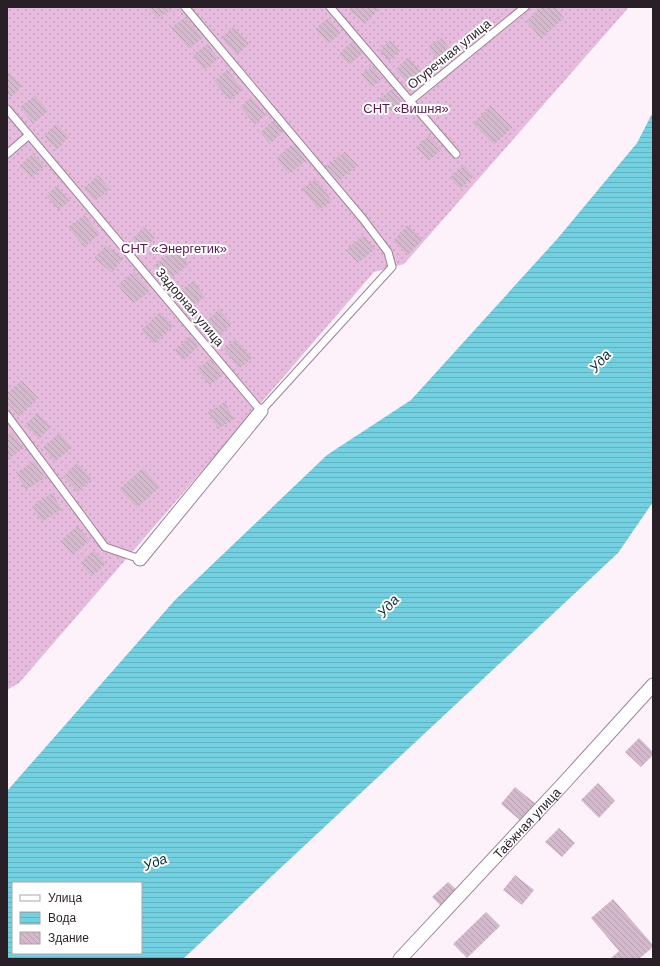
<svg xmlns="http://www.w3.org/2000/svg" width="660" height="966" font-family="Helvetica,sans-serif">
<style>
.garden{fill:url(#garden-dots)}
.water{fill:url(#water-rules);fill-rule:evenodd}
.building{fill:url(#building-back-hatch)}
.lines{fill:none;stroke-linecap:round;stroke-linejoin:round}
.lane-casing{stroke:#9d8497;stroke-width:9}
.street-casing{stroke:#9d8497;stroke-width:15}
.lane{stroke:#fff;stroke-width:7}
.street{stroke:#fff;stroke-width:13}
.labels{text-anchor:middle;dominant-baseline:central;stroke-width:4;stroke-linejoin:round;paint-order:stroke}
.street-label{font-size:13px;fill:#291f27;stroke:#fff}
.park-label{font-size:13px;fill:#5d1953;stroke:#fff}
.water-label{font-size:14px;font-style:italic;fill:#013138;stroke:#fff}
</style>
<defs>
<pattern id="garden-dots" width="8" height="8" patternUnits="userSpaceOnUse"><rect width="8" height="8" fill="#e7bbdd"/><path d="M2 2h.1M6 6h.1" fill="none" stroke="#c6a0be" stroke-width="1.8" stroke-linecap="round"/></pattern>
<pattern id="water-rules" width="6" height="5" patternUnits="userSpaceOnUse"><rect width="6" height="5" fill="#72d0e0"/><path d="M0 2.5h6" fill="none" stroke="#63b2c0"/></pattern>
<pattern id="building-back-hatch" width="6" height="6" patternUnits="userSpaceOnUse"><rect width="6" height="6" fill="#d4b9cd"/><path d="M-1 5l2 2M0 0l6 6M5-1l2 2" fill="none" stroke="#b69fb0"/></pattern>
</defs>
<rect width="100%" height="100%" fill="#fdf1fa"/>
<polygon class="garden" points="7,7 629,7 404,264 374,272 19,683 7,690"/>
<path class="water" d="M 653,112 L 653,502 L 618,553 L 183,959 L 7,959 L 7,791 L 175,600 L 327,455 L 411,400 L 558,238 L 637,143 ZM 13,883 L 141,883 L 141,953 L 13,953 Z"/>
<g class="building">
<polygon points="148,7 174,7 157,19"/>
<polygon points="352,7 378,7 379,8 365,24 349,10"/>
<polygon points="542,7 555,7 564,18 541,38 526,21"/>
<polygon points="185,17 203,38 189,49 171,28"/>
<polygon points="328,18 341,33 328,44 315,29"/>
<polygon points="234,27 249,44 236,55 221,37"/>
<polygon points="442,38 454,55 440,64 428,47"/>
<polygon points="390,40 400,51 389,61 380,50"/>
<polygon points="352,41 363,53 349,65 339,54"/>
<polygon points="208,44 218,59 203,70 193,54"/>
<polygon points="408,57 423,73 411,86 395,70"/>
<polygon points="373,66 382,79 371,87 361,74"/>
<polygon points="227,70 243,89 230,100 214,81"/>
<polygon points="7,71 22,86 11,97 7,93"/>
<polygon points="392,89 402,102 390,112 379,99"/>
<polygon points="35,95 48,111 33,124 20,107"/>
<polygon points="251,97 266,115 255,124 240,107"/>
<polygon points="491,106 513,127 494,145 473,124"/>
<polygon points="272,121 283,132 270,144 260,133"/>
<polygon points="56,124 69,137 57,150 44,137"/>
<polygon points="429,135 442,149 429,161 416,147"/>
<polygon points="294,144 306,161 289,174 276,158"/>
<polygon points="345,151 358,165 339,181 326,167"/>
<polygon points="33,153 45,166 31,178 19,166"/>
<polygon points="464,165 474,176 460,189 450,178"/>
<polygon points="98,175 110,189 95,201 84,188"/>
<polygon points="316,179 332,201 318,210 302,188"/>
<polygon points="57,186 70,201 59,210 46,195"/>
<polygon points="84,215 100,234 84,247 68,227"/>
<polygon points="407,225 423,239 408,255 393,241"/>
<polygon points="144,227 155,238 143,250 132,239"/>
<polygon points="363,236 375,249 358,263 346,250"/>
<polygon points="106,245 123,259 112,273 94,258"/>
<polygon points="176,248 189,264 167,281 154,266"/>
<polygon points="134,272 150,291 133,304 118,285"/>
<polygon points="193,281 205,297 187,309 176,293"/>
<polygon points="219,309 232,324 215,339 202,325"/>
<polygon points="160,312 173,326 154,344 141,330"/>
<polygon points="190,336 199,346 184,360 175,350"/>
<polygon points="236,339 252,358 240,368 224,349"/>
<polygon points="210,359 223,375 210,385 197,369"/>
<polygon points="22,380 38,398 19,416 7,403 7,393"/>
<polygon points="225,402 234,419 218,429 208,412"/>
<polygon points="37,413 51,427 39,439 25,425"/>
<polygon points="12,432 24,448 7,460 7,436"/>
<polygon points="60,433 72,448 54,462 43,447"/>
<polygon points="34,461 45,478 26,490 16,473"/>
<polygon points="77,463 92,479 78,492 63,476"/>
<polygon points="143,468 160,487 137,508 119,489"/>
<polygon points="52,493 62,509 42,522 32,506"/>
<polygon points="77,526 90,541 72,555 60,541"/>
<polygon points="94,550 106,564 92,577 80,563"/>
<polygon points="639,738 653,752 653,755 641,767 625,752"/>
<polygon points="598,783 615,801 599,818 581,800"/>
<polygon points="515,787 536,804 521,821 501,804"/>
<polygon points="559,828 575,843 562,857 545,842"/>
<polygon points="515,875 534,890 522,905 503,890"/>
<polygon points="448,882 457,890 441,906 432,897"/>
<polygon points="613,899 653,945 653,947 639,959 610,959 619,951 591,918"/>
<polygon points="486,912 500,926 467,958 453,944"/>
</g>
<g class="lines">
<g class="lane-casing">
<g id="lane">
<polyline points="330,7 410,101 525,7"/>
<polyline points="410,101 456,154"/>
<polyline points="7,109 261,411 392,267 388,252 363,219 185,7"/>
<polyline points="7,154 29,135"/>
<polyline points="7,415 105,547 140,559"/>
</g>
</g>
<g class="street-casing">
<g id="street">
<polyline points="140,559 261,411"/>
<path id="s1" d="M 400,959 L 564,783 L 653,685"/>
</g>
</g>
<use href="#lane" class="lane"/>
<use href="#street" class="street"/>
</g>
<g class="labels">
<g class="street-label">
<text transform="translate(449 54) rotate(-39)">Огуречная улица</text>
<text transform="translate(190 307) rotate(50)">Задорная улица</text>
<text stroke="none"><textPath href="#s1" startOffset="186">Таёжная улица</textPath></text>
</g>
<g class="park-label">
<text x="406" y="108">СНТ «Вишня»</text>
<text x="174" y="248">СНТ «Энергетик»</text>
</g>
<g class="water-label">
<text transform="translate(600 361) rotate(-49)">Уда</text>
<text transform="translate(388 606) rotate(-49)">Уда</text>
<text transform="translate(155 862) rotate(-21)">Уда</text>
</g>
</g>
<rect width="660" height="966" fill="none" stroke="#291f27" stroke-width="16"/>
<rect x="12" y="882" width="130" height="72" fill="#ffffff" stroke="#a9a5a9"/>
<rect x="20" y="895" width="20" height="6" fill="#ffffff" stroke="#a9a5a9"/>
<text x="48" y="902" font-size="12" fill="#291f27">Улица</text>
<rect x="20" y="912" width="20" height="12" fill="url(#water-rules)" stroke="#a9a5a9"/>
<text x="48" y="922" font-size="12" fill="#291f27">Вода</text>
<rect x="20" y="932" width="20" height="12" fill="url(#building-back-hatch)" stroke="#a9a5a9"/>
<text x="48" y="942" font-size="12" fill="#291f27">Здание</text>
</svg>
